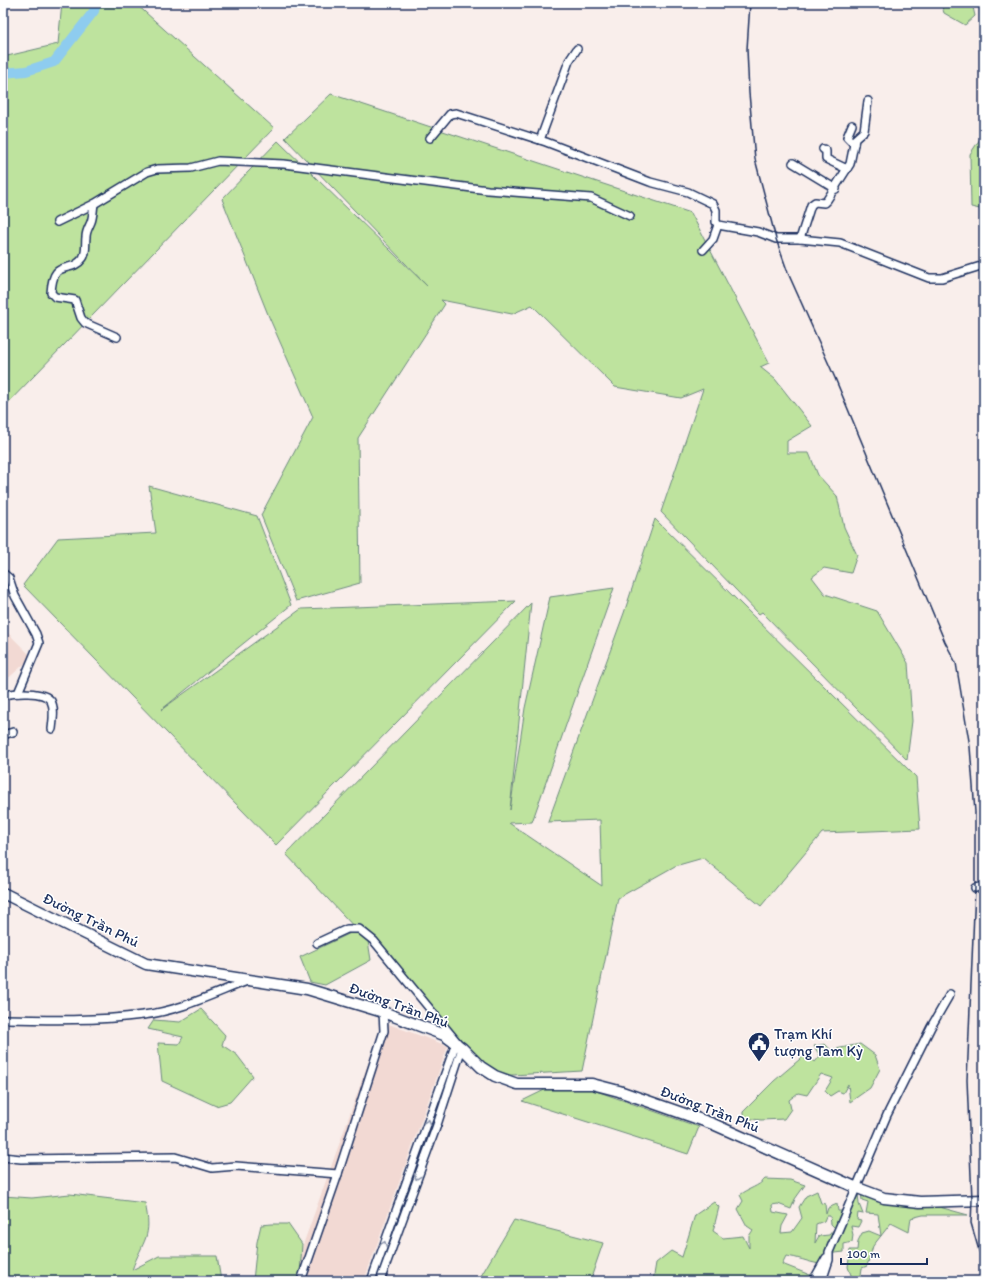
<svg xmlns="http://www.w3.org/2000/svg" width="987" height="1284" font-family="Itim,sans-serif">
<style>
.built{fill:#f2d9d3}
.green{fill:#bee39e;stroke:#6c897e;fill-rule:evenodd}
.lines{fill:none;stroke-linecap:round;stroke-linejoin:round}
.river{stroke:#8eccef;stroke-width:10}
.minor-casing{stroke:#1b2f5e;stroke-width:10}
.secondary-casing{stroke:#1b2f5e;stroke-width:13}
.minor{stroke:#fff;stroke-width:7}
.secondary{stroke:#fff;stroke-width:10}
.rail{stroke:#1b2f5e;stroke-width:1.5}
.oneway{stroke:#8d97ae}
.labels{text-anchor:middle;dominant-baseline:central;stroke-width:3;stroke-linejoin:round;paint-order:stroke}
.street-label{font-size:15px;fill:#1b2f5e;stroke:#fff}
.poi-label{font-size:15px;fill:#1b2f5e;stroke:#fff;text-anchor:start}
</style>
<rect width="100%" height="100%" fill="#f9eeeb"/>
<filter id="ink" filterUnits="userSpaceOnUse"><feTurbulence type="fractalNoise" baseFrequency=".025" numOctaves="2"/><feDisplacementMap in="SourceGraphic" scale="8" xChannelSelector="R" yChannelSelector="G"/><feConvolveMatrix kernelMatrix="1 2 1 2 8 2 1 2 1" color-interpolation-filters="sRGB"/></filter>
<g filter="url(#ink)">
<g class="built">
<polygon points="6,631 32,657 3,683 3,633"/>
<polygon points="383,1022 448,1046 364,1281 290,1281"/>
</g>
<g class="green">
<polygon points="62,3 135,3 274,128 3,408 3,57 58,44"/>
<polygon points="941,3 972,3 975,16 965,25 944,13"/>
<polygon points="331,94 691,213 769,363 760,367 775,379 812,426 787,441 787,453 809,453 818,475 837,496 844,527 857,555 851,573 824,568 812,577 825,594 877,611 908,663 912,721 907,760 762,612 759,614 661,512 703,389 681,398 615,387 532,305 512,314 441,300 445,304 358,438 360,583 296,601 261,515 313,417 269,317 222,199 278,141 427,286 285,138"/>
<polygon points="984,133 984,210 971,207 970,154"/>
<polygon points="149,486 257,516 291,605 161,710 301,609 516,601 276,845 23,585 58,538 156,533"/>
<polygon points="655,519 916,777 920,829 822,833 761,906 703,858 675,866 618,898 582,1071 495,1076 368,941 371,960 325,985 310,982 300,957 357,930 286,854 531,603 510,810 525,708 550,597 614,588 532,822 509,823 602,886 600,820 548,822 624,613"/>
<polygon points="201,1009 225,1035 222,1045 237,1055 253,1076 230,1102 216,1106 162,1081 158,1043 179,1044 183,1037 148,1029 154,1020 180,1022"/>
<polygon points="825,1044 831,1050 860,1044 875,1055 880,1069 870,1088 850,1102 848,1084 843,1093 838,1091 830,1096 825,1091 833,1078 821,1074 807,1095 798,1093 789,1100 791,1109 784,1119 761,1120 743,1118 743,1112 774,1081 806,1054 815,1062 820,1056 814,1046"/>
<polygon points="565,1080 699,1127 688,1154 522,1101"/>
<path d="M 765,1179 L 790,1180 L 805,1185 L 795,1199 L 791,1209 L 778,1204 L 772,1205 L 773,1212 L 788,1215 L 782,1226 L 781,1233 L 792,1232 L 802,1218 L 799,1207 L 806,1196 L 817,1191 L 821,1203 L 825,1204 L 826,1214 L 828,1208 L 837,1204 L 838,1211 L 844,1211 L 858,1193 L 859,1204 L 863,1214 L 858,1213 L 857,1220 L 861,1221 L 858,1227 L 851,1226 L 853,1235 L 852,1242 L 844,1244 L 844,1252 L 827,1254 L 819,1264 C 808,1262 797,1257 786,1256 L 782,1264 L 810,1275 L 819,1270 L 827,1274 L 826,1281 L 653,1281 L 656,1263 L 671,1251 L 682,1257 L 695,1215 L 714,1202 L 719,1207 L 713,1231 L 723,1238 L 743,1236 L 749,1248 L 749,1236 L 753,1230 L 747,1226 L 738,1209 L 743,1201 L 740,1195 C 749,1188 758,1187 765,1179 ZM 826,1216 L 830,1216 L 831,1224 L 835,1228 L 829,1235 L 819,1236 L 815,1243 L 816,1224 L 824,1221 Z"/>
<polygon points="861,1193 925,1203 968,1215 923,1215 911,1218 909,1232 891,1223 873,1246 867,1266 862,1268 860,1281 851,1281 851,1275 848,1267 850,1250 857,1250 858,1241 862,1233 869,1231 881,1236 878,1214 866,1213 868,1202 862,1200"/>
<path d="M 70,1194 L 145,1203 C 153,1238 143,1239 132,1270 L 159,1256 L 217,1256 L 221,1281 L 3,1281 L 3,1196 L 32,1198 Z"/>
<polygon points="514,1220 603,1243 590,1281 478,1281"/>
<polygon points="272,1224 288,1224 302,1244 300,1273 295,1281 253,1281 257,1242 261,1225"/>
</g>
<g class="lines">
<polyline class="river" points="3,73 26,71 54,62 94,11 96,3"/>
<g class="minor-casing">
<g id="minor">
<polyline points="852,125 847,137 854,144"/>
<polyline points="430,138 450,114 456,113 546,142 650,182 688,192 713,204 716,210 716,222 718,225 713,239 703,250"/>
<polyline points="540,140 569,61 577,49"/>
<polyline points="823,149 826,151 826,159 847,169"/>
<polyline points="793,163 836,189"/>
<path d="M 94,204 C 93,210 93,217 91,222 C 89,227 86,231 86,237 C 85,243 87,252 83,258 C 70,276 53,256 51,293 L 55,297 L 75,300 L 81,318 L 85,323 L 117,337"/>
<polyline points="57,222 94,204 147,172 157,169 191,168 218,161 284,164 488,190 591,198 630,216"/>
<polyline points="718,225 758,232 776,239 800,239 840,243 929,278 942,278 984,265"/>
<polyline points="800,239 811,205 815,202 824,203 827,200 850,164 855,139 864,131 868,101"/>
<polyline points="3,573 9,578 15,596 36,634 39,643 18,693"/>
<path d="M 3,695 C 14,693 44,690 51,701 C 55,709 53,720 52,729"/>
<polyline points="3,735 13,732"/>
<polyline points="975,888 984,886"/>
<polyline points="317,943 347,929 359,929 374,941 462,1048 437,1125 380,1281"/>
<path d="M 3,1019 C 49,1020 97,1021 143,1015 C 179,1011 213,994 247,981"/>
<polyline points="3,1157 21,1159 175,1157 212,1168 236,1166 338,1174"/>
<polyline points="301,1281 336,1180 384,1031 383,1012"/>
<polyline points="371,1281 456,1043"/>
<polyline points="813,1281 826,1258"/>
<polyline points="822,1281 829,1260 829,1252 887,1115 931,1027 950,994"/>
</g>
</g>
<g class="secondary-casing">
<polyline id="secondary" points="3,893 146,964 307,989 383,1012 444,1035 462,1048 481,1067 495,1076 517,1084 592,1084 619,1091 713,1124 855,1187 884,1198 920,1202 984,1200"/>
</g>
<use href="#minor" class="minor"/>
<use href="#secondary" class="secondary"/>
<polyline class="rail" points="750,3 747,49 749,93 755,159 776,239 788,273 835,378 945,642 956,663 970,747 975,812 975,888 967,1080 972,1200 971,1223 984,1268"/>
</g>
<defs><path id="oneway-chevron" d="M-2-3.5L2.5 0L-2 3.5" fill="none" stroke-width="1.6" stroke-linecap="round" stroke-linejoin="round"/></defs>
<g class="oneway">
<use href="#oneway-chevron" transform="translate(428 1122) rotate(-70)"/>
<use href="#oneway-chevron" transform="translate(417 1177) rotate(111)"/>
<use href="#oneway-chevron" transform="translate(384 1244) rotate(-70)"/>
</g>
</g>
<defs>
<g id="civic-pin" transform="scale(1.15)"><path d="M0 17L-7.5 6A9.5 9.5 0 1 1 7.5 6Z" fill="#1b2f5e" stroke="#fff"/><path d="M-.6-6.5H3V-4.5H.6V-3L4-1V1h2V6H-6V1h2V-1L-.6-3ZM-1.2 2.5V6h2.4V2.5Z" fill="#fff"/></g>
</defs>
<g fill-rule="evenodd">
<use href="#civic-pin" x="759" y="1043"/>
</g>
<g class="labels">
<g class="street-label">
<text transform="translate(91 920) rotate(26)">Đường Trần Phú</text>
<text transform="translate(399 1005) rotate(20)">Đường Trần Phú</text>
<text transform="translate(710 1109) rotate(21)">Đường Trần Phú</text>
</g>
<g class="poi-label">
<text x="774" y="1034">Trạm Khí<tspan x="774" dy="17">tượng Tam Kỳ</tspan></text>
</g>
</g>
<rect width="987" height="1284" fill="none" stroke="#fff" stroke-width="16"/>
<rect x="8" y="8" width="971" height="1268" fill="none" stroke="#1b2f5e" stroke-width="1.5" filter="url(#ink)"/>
<path d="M841 1258v6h86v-6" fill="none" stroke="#1b2f5e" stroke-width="2"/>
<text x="847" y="1258" font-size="12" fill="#1b2f5e" stroke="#ffffff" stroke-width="3" paint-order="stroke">100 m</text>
</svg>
